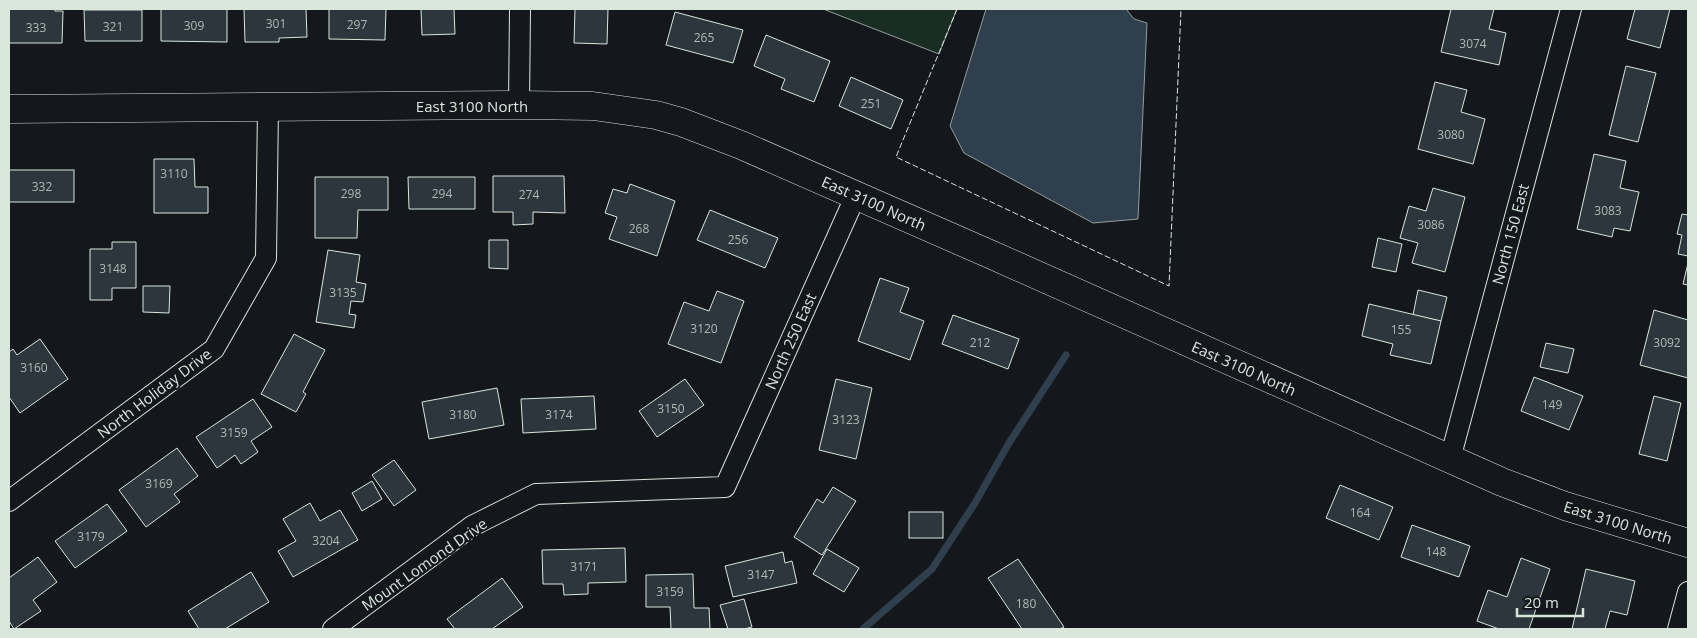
<svg xmlns="http://www.w3.org/2000/svg" width="1697" height="638" font-family="'Open Sans',sans-serif">
<style>
.green{fill:#1a2d24;stroke:#939e99}
.water{fill:#2f3f4d;stroke:#939e99}
.lines{fill:none;stroke-linecap:round;stroke-linejoin:round}
.stream{stroke:#2f3f4d;stroke-width:7}
.building{fill:#2c363c;stroke:#d8e6dc}
.street-casing{stroke:#d8e6dc;stroke-width:22}
.secondary-casing{stroke:#d8e6dc;stroke-width:29}
.street{stroke:#14181c;stroke-width:20}
.secondary{stroke:#14181c;stroke-width:28}
.fence{stroke:#d8e6dc;stroke-width:1;stroke-dasharray:6 2.5;stroke-linecap:butt}
.labels{text-anchor:middle;dominant-baseline:central;stroke-width:4;stroke-linejoin:round;paint-order:stroke}
.number-label{font-size:12px;fill:#adbab4}
.street-label{font-size:15px;fill:#d8e6dc;stroke:#14181c}
</style>
<rect width="100%" height="100%" fill="#14181c"/>
<polygon class="green" points="823,9 957,9 939,54"/>
<polygon class="water" points="986,9 1126,9 1134,19 1147,23 1138,219 1093,223 964,153 950,126"/>
<g class="lines">
<polyline class="stream" points="863,629 932,569 975,503 1009,443 1066,355"/>
</g>
<g class="building">
<polygon points="9,9 55,9 55,11 63,11 62,43 9,43"/>
<polygon points="161,9 227,9 227,42 161,41"/>
<polygon points="244,9 306,9 307,37 279,38 279,42 245,42"/>
<polygon points="329,9 386,9 385,40 329,39"/>
<polygon points="421,9 454,9 455,34 422,35"/>
<polygon points="575,9 608,9 607,44 574,43"/>
<polygon points="1451,9 1494,9 1489,29 1506,33 1499,65 1441,52"/>
<polygon points="1635,9 1670,9 1660,48 1627,39"/>
<polygon points="84,10 142,10 142,41 85,41"/>
<polygon points="675,12 743,30 733,63 666,45"/>
<polygon points="766,35 830,61 814,102 781,89 785,79 754,66"/>
<polygon points="1626,66 1656,73 1638,142 1609,135"/>
<polygon points="851,77 903,100 891,129 839,106"/>
<polygon points="1435,82 1467,90 1461,112 1485,119 1473,164 1418,149"/>
<polygon points="1594,154 1626,161 1620,188 1639,192 1630,231 1614,228 1612,237 1577,229"/>
<polygon points="154,159 194,159 195,187 208,187 208,213 154,213"/>
<rect x="9" y="170" width="65" height="32"/>
<polygon points="493,176 564,176 565,213 533,212 533,224 513,225 513,212 493,212"/>
<polygon points="315,177 388,177 388,210 358,210 357,238 315,238"/>
<polygon points="408,177 475,177 475,209 409,209"/>
<polygon points="630,184 675,201 657,256 609,239 617,217 605,213 613,189 627,193"/>
<polygon points="1433,188 1465,197 1445,272 1412,263 1418,243 1400,238 1409,206 1426,211"/>
<polygon points="710,210 778,238 765,268 697,240"/>
<polygon points="1682,214 1688,215 1688,256 1678,254 1682,235 1677,234"/>
<polygon points="1378,238 1402,244 1396,272 1372,267"/>
<polygon points="489,240 508,240 508,269 489,268"/>
<polygon points="112,242 136,242 136,288 112,288 112,300 90,300 90,249 112,249"/>
<polygon points="328,250 360,255 356,282 366,284 363,302 351,301 349,314 356,315 354,328 316,322"/>
<polygon points="1688,263 1688,285 1683,284"/>
<polygon points="880,278 909,288 900,312 924,321 910,360 858,341"/>
<polygon points="143,286 170,286 169,313 143,312"/>
<polygon points="1418,290 1447,297 1441,321 1413,315"/>
<polygon points="717,291 744,301 721,363 668,344 684,302 709,311"/>
<polygon points="1369,304 1441,321 1431,364 1390,355 1393,344 1362,336"/>
<polygon points="1654,310 1688,320 1688,378 1640,365"/>
<polygon points="953,315 1019,339 1008,369 942,344"/>
<polygon points="294,334 325,350 303,392 306,394 296,412 261,394"/>
<polygon points="40,339 68,379 20,413 9,397 9,352 13,349 17,355"/>
<polygon points="1546,343 1574,349 1568,373 1540,367"/>
<polygon points="1534,377 1583,396 1569,430 1521,411"/>
<polygon points="685,379 704,405 657,437 639,411"/>
<polygon points="836,379 872,388 856,459 819,450"/>
<polygon points="497,388 504,425 429,439 422,402"/>
<polygon points="594,396 596,429 523,433 521,399"/>
<polygon points="1654,396 1681,403 1667,461 1639,454"/>
<polygon points="253,399 272,427 251,441 258,452 241,464 235,455 217,468 196,437"/>
<polygon points="177,448 198,476 174,494 180,502 146,527 119,490"/>
<polygon points="394,460 416,490 394,506 372,475"/>
<polygon points="372,481 382,499 362,511 352,493"/>
<polygon points="1340,485 1393,507 1379,540 1326,518"/>
<polygon points="833,487 856,501 822,555 794,537 817,499 823,503"/>
<polygon points="310,503 320,521 340,510 358,540 293,577 278,551 296,541 283,519"/>
<polygon points="107,504 127,531 75,568 55,541"/>
<rect x="909" y="512" width="34" height="26"/>
<polygon points="1412,525 1470,546 1459,577 1401,557"/>
<polygon points="625,548 626,582 588,583 588,594 564,595 563,584 543,584 542,550"/>
<polygon points="827,549 859,568 844,592 813,574"/>
<polygon points="783,552 785,563 792,561 797,583 733,597 725,566"/>
<polygon points="38,557 57,582 33,600 41,611 14,629 9,621 9,578"/>
<polygon points="1521,558 1550,569 1529,629 1499,629 1477,621 1488,590 1507,597"/>
<polygon points="1018,559 1064,627 1060,629 1022,629 988,578"/>
<polygon points="1586,569 1635,581 1627,615 1610,611 1605,629 1572,629"/>
<polygon points="251,572 269,602 225,629 199,629 188,611"/>
<polygon points="693,574 694,608 709,608 710,629 671,629 670,607 646,607 646,575"/>
<polygon points="502,578 523,607 492,629 455,629 447,619"/>
<polygon points="744,599 752,627 744,629 728,629 720,605"/>
</g>
<g class="lines">
<g class="street-casing">
<g id="street">
<polyline points="519,105 520,9"/>
<polyline points="1450,459 1571,9"/>
<polyline points="9,501 214,349 266,258 268,107"/>
<polyline points="333,629 472,526 536,494 725,487 856,195"/>
<polyline points="1678,629 1688,592"/>
</g>
</g>
<g class="secondary-casing">
<polyline id="secondary" points="9,109 519,105 593,106 656,115 681,122 741,145 992,255 1502,482 1565,506 1688,543"/>
</g>
<use href="#street" class="street"/>
<use href="#secondary" class="secondary"/>
<polyline class="fence" points="957,9 896,157 1169,286 1181,9"/>
</g>
<g class="labels">
<g class="number-label">
<text x="276" y="23">301</text>
<text x="357" y="24">297</text>
<text x="194" y="25">309</text>
<text x="113" y="26">321</text>
<text x="36" y="27">333</text>
<text x="704" y="37">265</text>
<text x="1473" y="43">3074</text>
<text x="871" y="103">251</text>
<text x="1451" y="134">3080</text>
<text x="174" y="173">3110</text>
<text x="42" y="186">332</text>
<text x="351" y="193">298</text>
<text x="442" y="193">294</text>
<text x="529" y="194">274</text>
<text x="1608" y="210">3083</text>
<text x="1431" y="224">3086</text>
<text x="639" y="228">268</text>
<text x="738" y="239">256</text>
<text x="113" y="268">3148</text>
<text x="343" y="292">3135</text>
<text x="704" y="328">3120</text>
<text x="1401" y="329">155</text>
<text x="980" y="342">212</text>
<text x="1667" y="342">3092</text>
<text x="34" y="367">3160</text>
<text x="1552" y="404">149</text>
<text x="671" y="408">3150</text>
<text x="463" y="414">3180</text>
<text x="559" y="414">3174</text>
<text x="846" y="419">3123</text>
<text x="234" y="432">3159</text>
<text x="159" y="483">3169</text>
<text x="1360" y="512">164</text>
<text x="91" y="536">3179</text>
<text x="326" y="540">3204</text>
<text x="1436" y="551">148</text>
<text x="584" y="566">3171</text>
<text x="761" y="574">3147</text>
<text x="670" y="591">3159</text>
<text x="1026" y="603">180</text>
</g>
<g class="street-label">
<text x="472" y="106">East 3100 North</text>
<text transform="translate(874 203) rotate(24)">East 3100 North</text>
<text transform="translate(1510 234) rotate(-75)">North 150 East</text>
<text transform="translate(790 341) rotate(-66)">North 250 East</text>
<text transform="translate(1244 368) rotate(24)">East 3100 North</text>
<text transform="translate(154 393) rotate(-37)">North Holiday Drive</text>
<text transform="translate(1618 522) rotate(17)">East 3100 North</text>
<text transform="translate(424 564) rotate(-35)">Mount Lomond Drive</text>
</g>
</g>
<rect width="1697" height="638" fill="none" stroke="#d8e6dc" stroke-width="20"/>
<path d="M1517 608v8h66v-8" fill="none" stroke="#d8e6dc" stroke-width="2.5"/>
<text x="1524" y="608" font-size="15" fill="#d8e6dc" stroke="#14181c" stroke-width="4" paint-order="stroke">20 m</text>
</svg>
